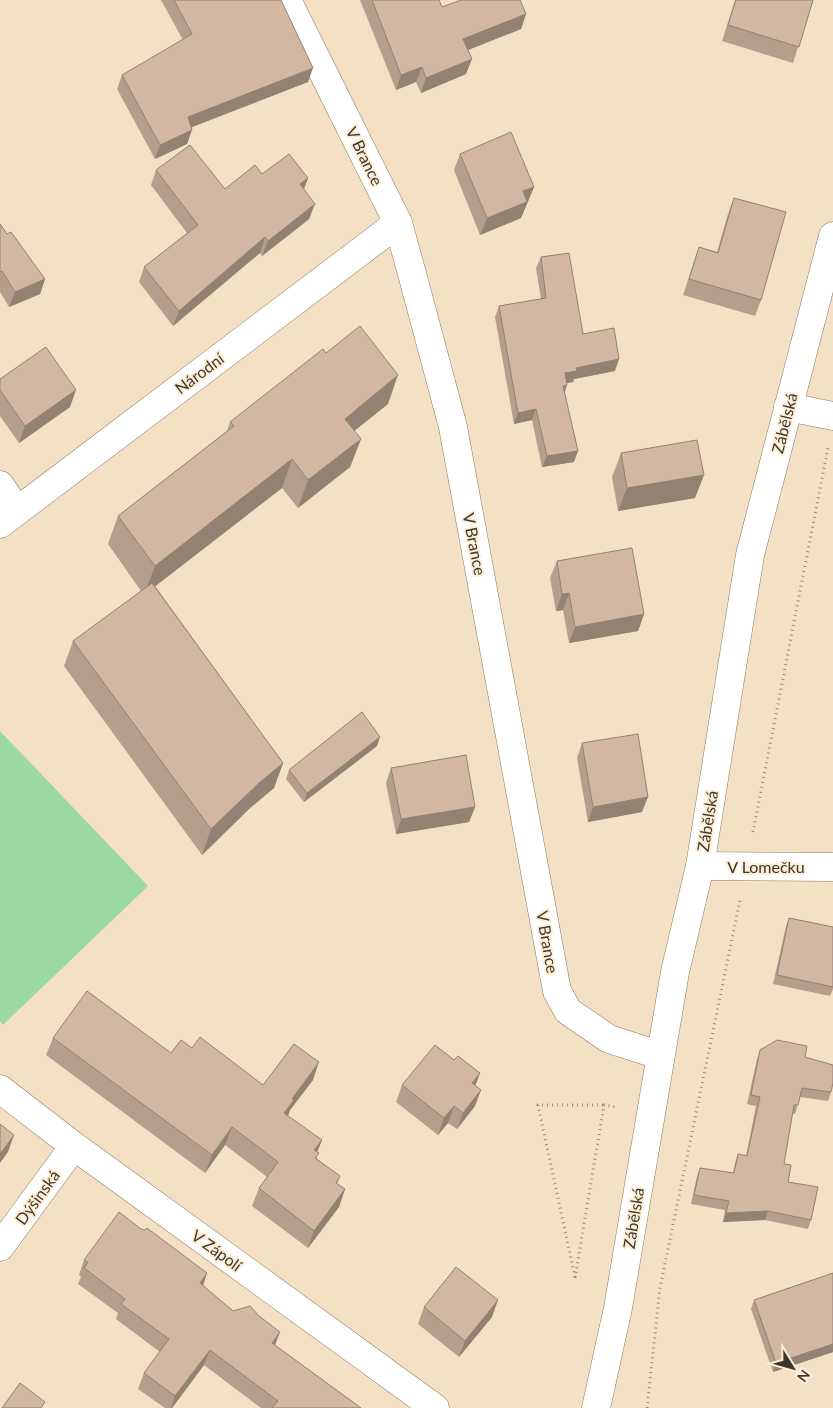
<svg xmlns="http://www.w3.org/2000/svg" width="833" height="1408" font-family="Lato,sans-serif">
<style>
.green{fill:#9cd9a2}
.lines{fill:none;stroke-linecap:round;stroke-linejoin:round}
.minor-casing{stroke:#8b785f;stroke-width:29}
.tertiary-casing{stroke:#8b785f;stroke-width:29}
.secondary-casing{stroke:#8b785f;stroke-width:29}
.path{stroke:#988a77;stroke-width:3;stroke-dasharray:1 4;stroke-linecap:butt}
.minor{stroke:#fff;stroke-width:28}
.tertiary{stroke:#fff;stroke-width:28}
.secondary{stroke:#fff;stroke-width:28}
.wall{fill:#b59e8b}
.shaded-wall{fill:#938171}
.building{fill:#d2b8a2;stroke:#938171}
.labels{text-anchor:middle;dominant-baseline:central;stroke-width:4;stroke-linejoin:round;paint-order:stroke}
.street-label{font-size:16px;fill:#3f372c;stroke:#feeed8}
</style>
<rect width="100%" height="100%" fill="#f4e0c4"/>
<polygon class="green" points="0,731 148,886 3,1025 0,1021"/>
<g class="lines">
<g class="minor-casing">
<g id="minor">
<polyline points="788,407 833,416"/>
<polyline points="0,485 17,510"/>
<polyline points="0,524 398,223"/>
<polyline points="700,866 833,867"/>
<polyline points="0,1089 74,1146 435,1408"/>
<polyline points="0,1247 74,1146"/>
</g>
</g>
<g class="tertiary-casing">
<polyline id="tertiary" points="287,0 398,223 411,270 453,427 557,991 568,1011 609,1039 659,1055"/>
</g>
<g class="secondary-casing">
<polyline id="secondary" points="596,1408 618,1308 675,972 700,866 750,555 833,236"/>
</g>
<g class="path">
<polyline points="753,832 828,448"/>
<polyline points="575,1277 538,1105 604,1105"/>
<polyline points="575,1278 604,1105 617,1107"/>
<polyline points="647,1408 660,1288 740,900"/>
</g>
<use href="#minor" class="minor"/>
<use href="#tertiary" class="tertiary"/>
<use href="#secondary" class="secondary"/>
</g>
<g class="wall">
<polygon points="161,0 281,0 308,82 191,127 187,144 155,159 117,89 122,75 183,40"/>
<polygon points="360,0 439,0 442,7 526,14 521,29 468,50 466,74 421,93 416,82 396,90"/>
<polygon points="735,0 813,0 793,63 722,41"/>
<polygon points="460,154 534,187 521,218 480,235 454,170"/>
<polygon points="156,170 225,189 262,174 308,178 304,189 309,219 262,256 260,253 173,326 139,282 144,267 187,233 151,185"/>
<polygon points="734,198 761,300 755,316 683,295 699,247 717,252 728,214"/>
<polygon points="0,224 7,234 45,279 40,294 9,307 0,292"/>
<polygon points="541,257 583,334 615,371 574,379 573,382 567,383 565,393 574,462 542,467 532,420 514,424 495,317 499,306 541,299 536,268"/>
<polygon points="326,353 388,404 354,431 361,439 350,467 298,508 282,488 155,586 283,763 274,788 250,808 202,855 64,666 73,641 141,591 108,544 118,516 227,431 230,422"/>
<polygon points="0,379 70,407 19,443 0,416"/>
<polygon points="621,453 695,498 618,511 612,477"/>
<polygon points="557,561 644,614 638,631 569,643 563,610 556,611 550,578"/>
<polygon points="582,743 642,812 588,822 577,758"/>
<polygon points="377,746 304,802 286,779 289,770"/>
<polygon points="391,768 475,807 469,822 396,834 386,783"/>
<polygon points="789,918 833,927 833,989 830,996 773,984 786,926"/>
<polygon points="53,1038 171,1053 192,1048 263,1085 313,1080 290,1110 288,1116 322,1140 317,1152 317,1159 340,1176 337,1184 345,1189 339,1207 308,1248 252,1206 259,1188 267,1177 225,1145 205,1173 46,1055"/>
<polygon points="760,1050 805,1057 831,1092 828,1101 800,1097 795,1114 792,1114 784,1164 788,1182 811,1220 808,1229 765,1220 723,1222 725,1210 691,1204 697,1176 700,1168 733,1173 735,1163 738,1154 746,1156 756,1106 747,1104 757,1059"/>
<polygon points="402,1085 475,1085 475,1106 457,1129 448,1123 438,1135 396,1102"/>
<polygon points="84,1260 203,1286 275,1345 361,1408 261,1408 204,1365 172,1408 165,1408 138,1389 144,1373 160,1352 116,1319 118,1313 78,1284 81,1277 79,1275"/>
<polygon points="833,1273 833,1352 773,1372 751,1309 754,1300"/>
<polygon points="424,1307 492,1317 459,1357 418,1324"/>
</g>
<g class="shaded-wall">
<polygon points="526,14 521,29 458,54 463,39"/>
<polygon points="472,59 466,74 421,93 426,78"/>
<polygon points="422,67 416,82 396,90 401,75"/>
<polygon points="313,68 308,82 182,131 188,117"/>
<polygon points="192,130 187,144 155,159 160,145"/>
<polygon points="308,178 302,194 300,184"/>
<polygon points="534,187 521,218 480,235 487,218 523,191"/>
<polygon points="315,204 309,219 262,256 268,241"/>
<polygon points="265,237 260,253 173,326 179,311"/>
<polygon points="45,279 40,294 9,307 15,292"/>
<polygon points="619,359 615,371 574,379 573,382 561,384 565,373 576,368"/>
<polygon points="398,375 388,404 334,447 345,419"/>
<polygon points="567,385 563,396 563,386"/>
<polygon points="76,390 70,407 19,443 25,426"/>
<polygon points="536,409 532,420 514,424 518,413"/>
<polygon points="361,439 350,467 298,508 308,480"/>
<polygon points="578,451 574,462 542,467 547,456"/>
<polygon points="292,459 282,488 144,595 155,566"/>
<polygon points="704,475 695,498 618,511 627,488"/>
<polygon points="569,593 563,610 556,611 562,594"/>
<polygon points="644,614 638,631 569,643 575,627"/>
<polygon points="380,737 377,746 304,802 307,793"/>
<polygon points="283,763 274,788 250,808 202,855 211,829 259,783"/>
<polygon points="648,797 642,812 588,822 593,807"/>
<polygon points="475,807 469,822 396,834 401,819"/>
<polygon points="319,1062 313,1080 290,1110 287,1118 284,1113 292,1099"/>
<polygon points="480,1073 474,1090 472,1083"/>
<polygon points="481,1090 475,1106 457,1129 463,1113"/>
<polygon points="454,1106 448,1123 438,1135 444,1118"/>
<polygon points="232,1127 225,1145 205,1173 212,1155"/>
<polygon points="14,1135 8,1152 0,1163 0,1154"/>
<polygon points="322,1140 315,1157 314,1150"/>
<polygon points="345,1189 339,1207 308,1248 314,1231"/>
<polygon points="768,1211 765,1220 723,1222 726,1213"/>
<polygon points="207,1273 202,1289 200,1283"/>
<polygon points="498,1300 492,1317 459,1357 465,1341"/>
<polygon points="280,1332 274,1348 272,1343"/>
<polygon points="833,1344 833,1352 773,1372 776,1363"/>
<polygon points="210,1350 204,1365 172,1408 171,1408 175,1396"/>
</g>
<g class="building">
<polygon points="174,0 281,0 313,68 188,117 192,130 160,145 122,75 192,34"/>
<polygon points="372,0 439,0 442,7 461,0 520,0 526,14 463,39 472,59 426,78 422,67 401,75"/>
<polygon points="736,0 813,0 799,47 728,25"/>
<polygon points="511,132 534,187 523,191 527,202 487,218 460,154"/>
<polygon points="190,145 225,189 255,165 262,174 289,154 308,178 300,184 315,204 268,241 265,237 179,311 144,267 198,225 156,170"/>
<polygon points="734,198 786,212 761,300 689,279 699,247 718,253"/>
<polygon points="0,224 7,234 11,232 45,279 15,292 2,271 0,272"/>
<polygon points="569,253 583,334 614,328 619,359 576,368 577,371 565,373 567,385 563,386 578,451 547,456 536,409 518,413 499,306 546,298 541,257"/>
<polygon points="360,326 398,375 345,419 361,439 308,480 292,459 155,566 118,516 234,426 230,422 323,349 326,353"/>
<polygon points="46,347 76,390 25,426 0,390 0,379"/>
<polygon points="697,440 704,475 627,488 621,453"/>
<polygon points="632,548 644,614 575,627 569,593 562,594 557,561"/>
<polygon points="152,583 283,763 259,783 211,829 73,641"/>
<polygon points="362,712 380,737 307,793 289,770"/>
<polygon points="638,734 648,797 593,807 582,743"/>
<polygon points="466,755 475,807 401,819 391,768"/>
<polygon points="789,918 833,927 833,987 777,975"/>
<polygon points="87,991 171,1053 181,1040 192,1048 200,1037 263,1085 294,1044 319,1062 292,1099 294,1100 284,1113 322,1140 314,1150 319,1153 315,1158 340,1176 336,1183 345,1189 314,1231 259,1188 278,1162 232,1127 212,1155 53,1038"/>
<polygon points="777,1040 807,1046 805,1057 833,1065 833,1083 831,1092 802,1088 798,1105 794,1105 784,1164 791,1165 788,1182 818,1187 811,1220 768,1211 726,1213 729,1201 694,1195 700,1168 734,1173 738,1154 747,1156 760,1097 751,1095 760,1050"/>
<polygon points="435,1045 454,1060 458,1056 480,1073 472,1083 481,1090 463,1113 454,1106 444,1118 402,1085"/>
<polygon points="0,1124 14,1135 0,1154"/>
<polygon points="119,1212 141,1229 145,1230 147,1228 207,1273 200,1283 233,1311 250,1306 259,1316 280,1332 272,1343 361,1408 272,1408 278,1401 210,1350 175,1396 144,1373 169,1339 121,1304 125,1299 84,1268 88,1262 84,1260"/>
<polygon points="456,1267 498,1300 465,1341 424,1307"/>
<polygon points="833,1273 833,1344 776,1363 754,1300"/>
<polygon points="20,1383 45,1402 41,1408 2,1408"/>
</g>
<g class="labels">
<g class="street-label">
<text transform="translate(365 156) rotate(64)">V Brance</text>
<text transform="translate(199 373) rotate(-37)">Národní</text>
<text transform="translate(784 423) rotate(-76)">Zábělská</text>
<text transform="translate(475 544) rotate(79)">V Brance</text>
<text transform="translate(707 821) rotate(-81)">Zábělská</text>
<text x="766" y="866">V Lomečku</text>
<text transform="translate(548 942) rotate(80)">V Brance</text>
<text transform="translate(37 1197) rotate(-54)">Dýšinská</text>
<text transform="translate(633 1218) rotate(-81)">Zábělská</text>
<text transform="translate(217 1250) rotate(36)">V Zápolí</text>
</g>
</g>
<g transform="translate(793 1368) rotate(127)" stroke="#feeed8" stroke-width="4" paint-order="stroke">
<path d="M0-4L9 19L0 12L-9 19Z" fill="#3f372c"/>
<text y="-8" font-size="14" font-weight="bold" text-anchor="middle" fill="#3f372c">N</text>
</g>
</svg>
